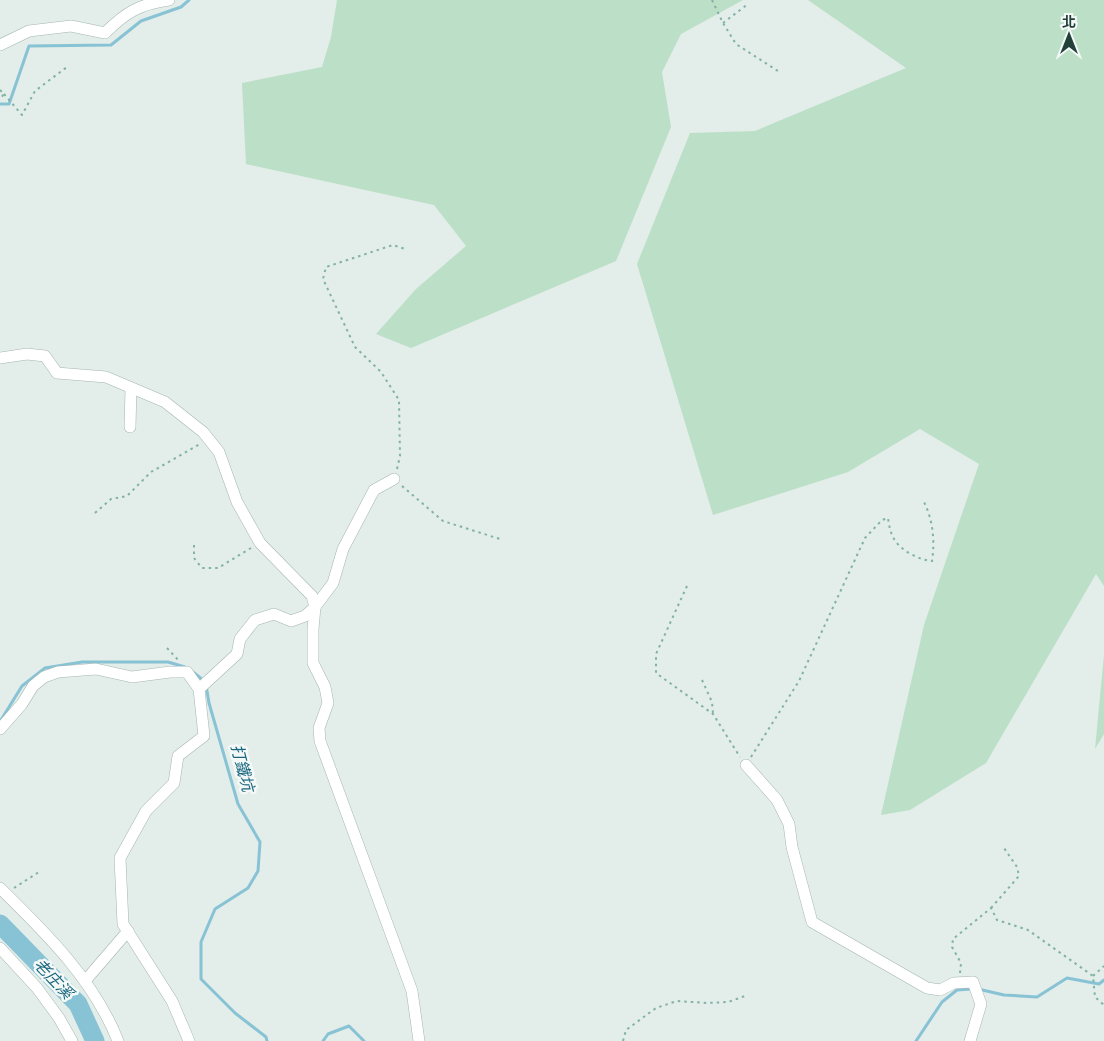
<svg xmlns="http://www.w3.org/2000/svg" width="1104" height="1041" font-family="'Nunito Sans','Noto Sans TC',sans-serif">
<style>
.green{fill:#bbdfc7}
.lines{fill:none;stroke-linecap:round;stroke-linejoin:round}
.stream{stroke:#88c3d5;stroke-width:3}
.river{stroke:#88c3d5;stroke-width:19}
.minor-casing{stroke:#a5b6b1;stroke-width:12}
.path{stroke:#82b2a7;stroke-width:2;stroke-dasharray:2.5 4;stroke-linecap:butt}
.minor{stroke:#fff;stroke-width:11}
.labels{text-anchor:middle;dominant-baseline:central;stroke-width:5;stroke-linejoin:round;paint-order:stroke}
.water-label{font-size:16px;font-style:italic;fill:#19667f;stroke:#f4f9f7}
</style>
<rect width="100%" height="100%" fill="#e3ede9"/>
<g class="green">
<polygon points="337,0 743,0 681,34 662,72 671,127 616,261 411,348 376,334 416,289 466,246 434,205 246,164 242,83 322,67 331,37"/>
<polygon points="808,0 1104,0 1104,586 1096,574 986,763 910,810 881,815 924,625 979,464 920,429 848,472 713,515 637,264 690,133 755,131 906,68"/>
<polygon points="1104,655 1104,734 1095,749"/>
</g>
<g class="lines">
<g class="stream">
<polyline points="0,104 9,104 29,46 111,45 141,21 181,7 189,0"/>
<polyline points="193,672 203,680"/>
<polyline points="206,685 209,703 238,804 260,842 258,871 248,888 215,909 201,942 201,979 235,1013 266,1037 267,1041"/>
<polyline points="1,720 22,686 45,668 82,662 168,662 185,667"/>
<polyline points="978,989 1004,995 1037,997 1067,978 1099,984 1104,980"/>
<polyline points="323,1041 328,1034 349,1026 364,1041"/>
<polyline points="916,1041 942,1002 957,990 972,989"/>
</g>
<polyline class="river" points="0,924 78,1004 95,1041"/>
<g class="minor-casing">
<g id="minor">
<path d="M 0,45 L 29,31 L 71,26 L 105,33 C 126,12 140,4 169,0"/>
<polyline points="0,358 27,354 45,356 57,373 106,377 165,402 203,432 219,452 237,502 260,543 312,596 315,607 313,629 313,663 325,687 328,703 319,728 320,741 412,991 419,1041"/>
<polyline points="130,427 131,388"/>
<polyline points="0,729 22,704 33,686 44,677 58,672 96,669 132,677 170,672 187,672 199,689"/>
<polyline points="746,765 777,800 789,824 792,847 812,922 927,988 940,990 954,983 973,982 981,1004 970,1041"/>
<path d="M 0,888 C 46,933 94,980 118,1041"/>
<polyline points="0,948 37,988 59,1018 72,1041"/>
<polyline points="85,981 128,931"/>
<polyline points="189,1041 172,1001 123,924 120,858 146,811 174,783 178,756 204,736 199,689 237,654 240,639 255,620 274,614 291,621 305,616 315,607 333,583 343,549 374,490 394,479"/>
</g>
</g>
<g class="path">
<polyline points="712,0 723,23 736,44 781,73"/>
<polyline points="723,23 748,4"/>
<polyline points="0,90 4,94 0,99"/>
<polyline points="4,94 22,115 35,91 67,67"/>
<polyline points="397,469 400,456 399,400 381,372 355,347 323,279 326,267 393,245 405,249"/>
<polyline points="402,486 443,521 500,539"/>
<polyline points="95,513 111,499 127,496 151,472 200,444"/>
<polyline points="194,545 194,558 202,568 218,568 251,548"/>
<polyline points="687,586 656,654 656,673 713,714 740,757"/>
<polyline points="167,648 180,662"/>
<polyline points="702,680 712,702 713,713"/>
<path d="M 751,757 L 799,681 L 865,538 L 882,520 L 888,518 C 889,525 890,531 893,537 C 899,550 919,560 932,561 C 935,541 933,520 924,502"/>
<polyline points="14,888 39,872"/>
<polyline points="991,908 1019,876 1017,867 1004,848"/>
<polyline points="960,973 961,963 952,947 953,939 991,908 997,920 1028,930 1093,976 1095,997 1104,1005"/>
<polyline points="1093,976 1104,966"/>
<polyline points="623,1041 626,1030 656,1008 677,1001 707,1003 728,1002 745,996"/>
</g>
<use href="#minor" class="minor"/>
</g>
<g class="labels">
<g class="water-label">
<text transform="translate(242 768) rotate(75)">打鐵坑</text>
<text transform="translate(53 979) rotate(46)">老庄溪</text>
</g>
</g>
<g transform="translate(1069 35)" stroke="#f4f9f7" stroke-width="4" paint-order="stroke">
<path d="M0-4L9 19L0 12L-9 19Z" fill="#21403a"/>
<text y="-8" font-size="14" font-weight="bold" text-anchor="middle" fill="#21403a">北</text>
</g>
</svg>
